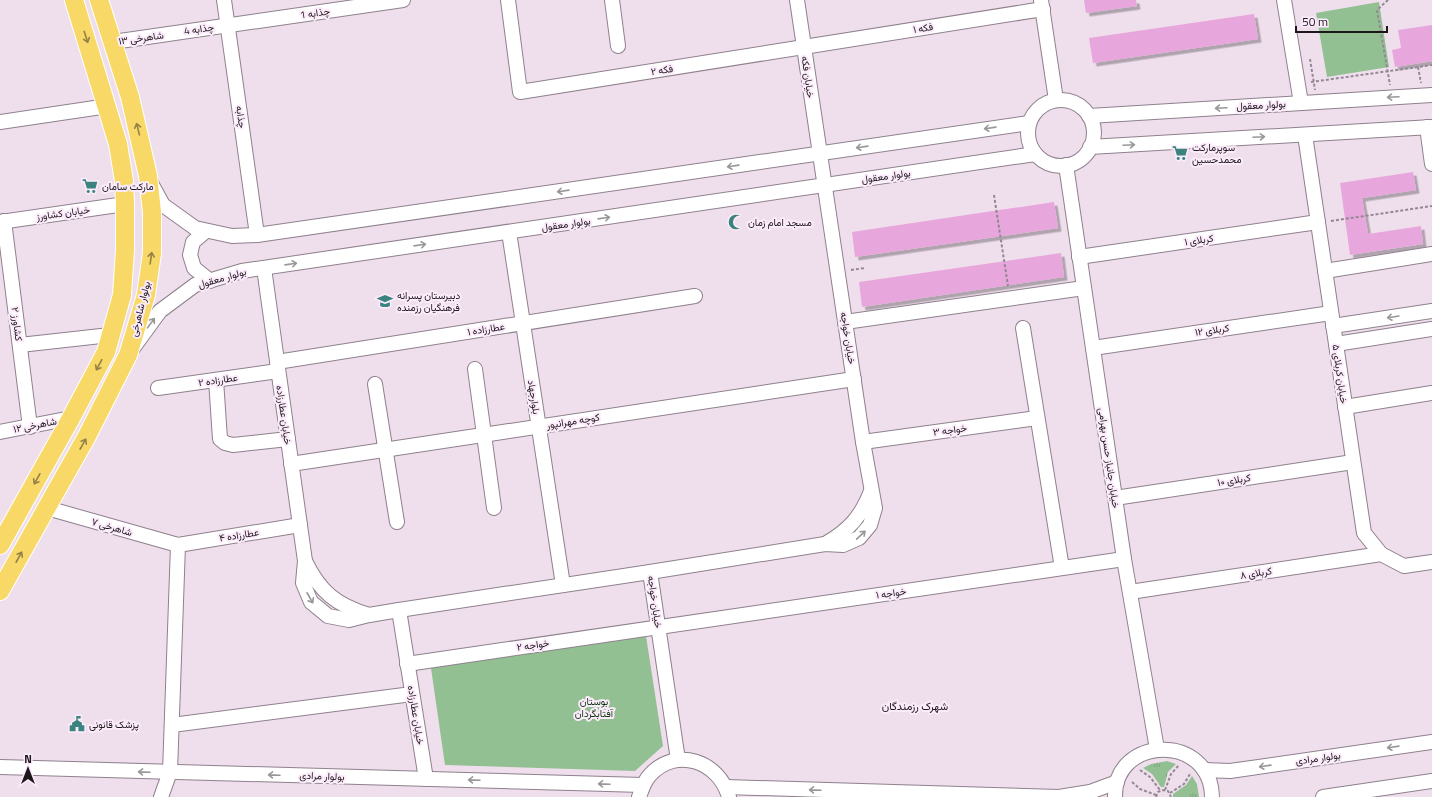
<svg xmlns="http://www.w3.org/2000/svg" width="1432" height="797" font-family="'Titillium Web',Vazirmatn,sans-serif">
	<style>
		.grass { fill: url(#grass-tufts) }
		.green { fill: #93c093 }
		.building { fill: #e8a7dc; filter: url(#shadow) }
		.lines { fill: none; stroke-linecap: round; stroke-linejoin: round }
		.minor-casing { stroke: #8f808d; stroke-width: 16 }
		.major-casing { stroke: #fff; stroke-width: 20 }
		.path { stroke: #938892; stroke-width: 2; stroke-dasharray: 3 2; stroke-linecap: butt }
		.minor { stroke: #fff; stroke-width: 14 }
		.major { stroke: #f8d968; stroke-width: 18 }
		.oneway { stroke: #958246 }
		.oneway2 { stroke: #999799 }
		.labels { text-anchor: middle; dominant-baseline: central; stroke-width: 4; stroke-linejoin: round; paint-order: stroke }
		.street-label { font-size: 10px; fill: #1d171c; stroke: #fcecfb }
		.poi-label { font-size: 10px; fill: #1d171c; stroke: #fcecfb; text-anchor: start }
		.park-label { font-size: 10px; fill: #0a340d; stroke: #fcecfb }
		.neighbourhood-label { font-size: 11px; fill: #1d171c; stroke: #fcecfb }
	</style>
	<defs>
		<pattern id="grass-tufts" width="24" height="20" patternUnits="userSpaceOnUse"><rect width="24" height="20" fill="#93c093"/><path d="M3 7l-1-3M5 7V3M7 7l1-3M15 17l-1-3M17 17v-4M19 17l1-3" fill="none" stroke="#7ea47e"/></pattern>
		<filter id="shadow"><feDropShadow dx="3.5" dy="3.5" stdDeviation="0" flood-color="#0004"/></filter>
	</defs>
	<rect width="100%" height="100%" fill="#efdfed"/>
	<g class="grass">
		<polygon points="1167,761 1176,764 1168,772 1164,787 1161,787 1152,774 1143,768 1151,764"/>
		<polygon points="1192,776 1197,784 1199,797 1173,797 1173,794 1186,785"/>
	</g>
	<g class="green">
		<polygon points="1379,2 1389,67 1327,77 1316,13"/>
		<polygon points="646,636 663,746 635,771 445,765 431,668"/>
	</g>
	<g class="building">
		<polygon points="1084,0 1136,0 1137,6 1086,13"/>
		<polygon points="1254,14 1258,39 1093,63 1089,38"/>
		<polygon points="1432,25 1432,61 1395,67 1392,50 1401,48 1398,30"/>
		<polygon points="1413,172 1416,190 1362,198 1368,234 1421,226 1423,244 1350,255 1340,183"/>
		<polygon points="1054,202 1058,228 855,257 852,232"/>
		<polygon points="1061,253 1064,277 862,307 859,282"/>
	</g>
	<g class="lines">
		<defs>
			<g id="minor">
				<polyline points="224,0 257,235"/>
				<polyline points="508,0 520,92 1043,9"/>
				<polyline points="612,0 618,46"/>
				<polyline points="1041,0 1056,100"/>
				<polyline points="1284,0 1301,103"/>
				<polyline points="113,42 403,0"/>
				<circle cx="1061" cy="133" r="33"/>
				<polyline points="1089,116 1432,95"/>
				<polyline points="0,122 108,106"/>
				<polyline points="1427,127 1432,164"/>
				<polyline points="1305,135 1364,533 1381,554 1404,566 1432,562"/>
				<polyline points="1090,147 1432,127"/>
				<polyline points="1066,165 1124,559 1157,749"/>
				<polyline points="151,183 163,205 195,228 232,236 257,235 1029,123"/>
				<polyline points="4,221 30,427"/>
				<polyline points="0,222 125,204"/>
				<polyline points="206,231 193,242 190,255 194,268 210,281"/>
				<polyline points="509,232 563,585"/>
				<polyline points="1079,257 1318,222"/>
				<polyline points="264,268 305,561 303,583 311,602 328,616 349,620 369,615 399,610 426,779"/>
				<polyline points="1325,271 1432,254"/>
				<polyline points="845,322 1084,288"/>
				<polyline points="1333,326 1432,311"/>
				<polyline points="1023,328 1062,568"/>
				<polyline points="1336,344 1432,329"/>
				<polyline points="20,345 110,335"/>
				<polyline points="133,348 160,311 195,285 242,271 1035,154"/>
				<polyline points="1093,348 1331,313"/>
				<polyline points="277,362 695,296"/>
				<polyline points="475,369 494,508"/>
				<polyline points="216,380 220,439 225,443 233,445 288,439"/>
				<polyline points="375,384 397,522"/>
				<polyline points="158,388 278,371"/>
				<polyline points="1345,407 1432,393"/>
				<polyline points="0,432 71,418"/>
				<polyline points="863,442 1037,418"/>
				<polyline points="291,464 854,379"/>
				<polyline points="1115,498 1353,462"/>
				<polyline points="47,508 178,545 300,525"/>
				<path d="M825 544C849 530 861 517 871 491"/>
				<path d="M305 561C320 592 336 605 369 615"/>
				<polyline points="1130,592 1381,554"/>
				<polyline points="399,610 650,572"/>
				<polyline points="407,664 1124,559"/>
				<polyline points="172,725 412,694"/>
				<polyline points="678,760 650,572 825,544 843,545 859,538 870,525 875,508 863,442 797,0"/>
				<polyline points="0,767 643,785"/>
				<polyline points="1204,770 1230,771 1432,742"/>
				<polyline points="726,787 1059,797 1090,792 1117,782"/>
				<polyline points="161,797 170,772 178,545"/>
				<path d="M639 797C642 789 644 781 650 775 676 746 719 761 729 797"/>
				<path d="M1115 797C1114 735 1211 733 1212 797"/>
				<polyline points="1323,797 1432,781"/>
			</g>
			<g id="major">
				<polyline points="0,545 71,418 106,352 122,295 125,250 125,204 124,181 118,144 74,0"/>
				<polyline points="0,591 87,436 128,355 146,295 152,253 152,212 148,176 130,97 99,0"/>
			</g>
		</defs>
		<use href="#minor" class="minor-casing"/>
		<use href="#major" class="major-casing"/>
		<g class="path">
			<polyline points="1388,0 1377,10 1390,85"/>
			<polyline points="1310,59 1315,90"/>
			<polyline points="1418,67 1421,83"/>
			<polyline points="1311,82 1432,65"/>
			<polyline points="994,195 1008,286"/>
			<polyline points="1331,221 1432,206"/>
			<polyline points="851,270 865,268"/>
			<polyline points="1140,770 1150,777 1160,790"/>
			<polyline points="1132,782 1140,789 1156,795"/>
			<polyline points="1165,790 1171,774 1179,765"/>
			<polyline points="1170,793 1184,784 1190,774"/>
			<polyline points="1156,797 1158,792 1162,790 1168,791 1171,797"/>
		</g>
		<use href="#minor" class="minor"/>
		<use href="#major" class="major"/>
	</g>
	<defs><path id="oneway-shaft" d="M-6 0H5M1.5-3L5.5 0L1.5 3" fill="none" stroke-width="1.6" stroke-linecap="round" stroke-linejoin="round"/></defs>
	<g class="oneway">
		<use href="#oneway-shaft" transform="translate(86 37) rotate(72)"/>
		<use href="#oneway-shaft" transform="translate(138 129) rotate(-104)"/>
		<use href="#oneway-shaft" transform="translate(151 258) rotate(-82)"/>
		<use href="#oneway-shaft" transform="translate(99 365) rotate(118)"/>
		<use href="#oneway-shaft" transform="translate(83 444) rotate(-61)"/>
		<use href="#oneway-shaft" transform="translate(37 479) rotate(119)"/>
		<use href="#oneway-shaft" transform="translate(19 557) rotate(-61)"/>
	</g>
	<g class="oneway2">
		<use href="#oneway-shaft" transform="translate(1393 97) rotate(177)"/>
		<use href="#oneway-shaft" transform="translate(1221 108) rotate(177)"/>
		<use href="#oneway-shaft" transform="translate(990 128) rotate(172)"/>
		<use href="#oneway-shaft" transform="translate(1259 137) rotate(-3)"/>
		<use href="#oneway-shaft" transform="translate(1129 145) rotate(-3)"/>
		<use href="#oneway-shaft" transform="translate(862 147) rotate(172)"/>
		<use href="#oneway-shaft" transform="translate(733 166) rotate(172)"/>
		<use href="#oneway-shaft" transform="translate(563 191) rotate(172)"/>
		<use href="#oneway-shaft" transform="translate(604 218) rotate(-8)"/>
		<use href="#oneway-shaft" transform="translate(420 245) rotate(-8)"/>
		<use href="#oneway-shaft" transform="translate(291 264) rotate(-8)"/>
		<use href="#oneway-shaft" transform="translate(1393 317) rotate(171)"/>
		<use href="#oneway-shaft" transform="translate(151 323) rotate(-54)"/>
		<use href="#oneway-shaft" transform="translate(861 535) rotate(-43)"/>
		<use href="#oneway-shaft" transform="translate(310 598) rotate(61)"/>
		<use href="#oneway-shaft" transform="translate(1393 747) rotate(172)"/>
		<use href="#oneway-shaft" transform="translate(1265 766) rotate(172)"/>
		<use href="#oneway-shaft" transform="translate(144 772) rotate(-178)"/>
		<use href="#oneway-shaft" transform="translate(274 775) rotate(-178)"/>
		<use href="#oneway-shaft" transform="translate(474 780) rotate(-178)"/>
		<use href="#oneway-shaft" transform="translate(604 784) rotate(-178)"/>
		<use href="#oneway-shaft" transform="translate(815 790) rotate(-178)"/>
	</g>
	<defs>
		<symbol id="supermarket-bare" viewBox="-9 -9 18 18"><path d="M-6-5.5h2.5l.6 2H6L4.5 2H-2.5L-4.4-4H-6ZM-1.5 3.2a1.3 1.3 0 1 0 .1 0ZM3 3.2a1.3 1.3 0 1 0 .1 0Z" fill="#3b837f" stroke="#fcecfb" stroke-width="2.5" paint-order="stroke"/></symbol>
		<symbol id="mosque-bare" viewBox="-9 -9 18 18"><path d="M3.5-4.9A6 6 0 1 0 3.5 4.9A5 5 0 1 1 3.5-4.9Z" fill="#3b837f" stroke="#fcecfb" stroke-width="2.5" paint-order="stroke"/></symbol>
		<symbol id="school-bare" viewBox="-9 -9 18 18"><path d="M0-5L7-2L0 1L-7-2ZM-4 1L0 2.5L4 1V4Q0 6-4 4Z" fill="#3b837f" stroke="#fcecfb" stroke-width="2.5" paint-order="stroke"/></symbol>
		<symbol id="civic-bare" viewBox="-9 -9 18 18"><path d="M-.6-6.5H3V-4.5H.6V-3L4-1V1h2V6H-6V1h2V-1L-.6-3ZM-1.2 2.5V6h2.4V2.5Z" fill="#3b837f" stroke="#fcecfb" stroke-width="2.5" paint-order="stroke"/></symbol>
	</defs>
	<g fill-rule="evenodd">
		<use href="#supermarket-bare" x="1169" y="142" width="22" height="22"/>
		<use href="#supermarket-bare" x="79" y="175" width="22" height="22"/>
		<use href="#mosque-bare" x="725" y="211" width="22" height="22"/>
		<use href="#school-bare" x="374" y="290" width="22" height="22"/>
		<use href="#civic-bare" x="66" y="713" width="22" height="22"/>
	</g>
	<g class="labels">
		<g class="street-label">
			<text transform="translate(315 13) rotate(-8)">چذابه 1</text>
			<text transform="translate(923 28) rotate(-9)">فکه ۱</text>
			<text transform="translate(199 29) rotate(-8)">چذابه 4</text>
			<text transform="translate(141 38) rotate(-8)">شاهرخی ۱۳</text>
			<text transform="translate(662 70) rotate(-9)">فکه ۲</text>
			<text transform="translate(808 77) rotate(82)">خیابان فکه</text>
			<text transform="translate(1261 105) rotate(-3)">بولوار معقول</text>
			<text transform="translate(241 117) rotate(82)">چذابه</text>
			<text transform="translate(886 176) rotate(-8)">بولوار معقول</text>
			<text transform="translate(63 213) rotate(-8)">خیابان کشاورز</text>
			<text transform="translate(566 224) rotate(-8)">بولوار معقول</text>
			<text transform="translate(1199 240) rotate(-8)">کربلای ۱</text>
			<text transform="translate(222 278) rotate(-16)">بولوار معقول</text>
			<text transform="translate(140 309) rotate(-76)">بولوار شاهرخی</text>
			<text transform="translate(17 324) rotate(83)">کشاورز ۲</text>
			<text transform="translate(486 329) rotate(-9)">عطارزاده ۱</text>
			<text transform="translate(1212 330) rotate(-8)">کربلای ۱۲</text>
			<text transform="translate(848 338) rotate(81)">خیابان خواجه</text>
			<text transform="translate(1340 374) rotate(82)">خیابان کربلای ۵</text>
			<text transform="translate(218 380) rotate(-8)">عطارزاده ۲</text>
			<text transform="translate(534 397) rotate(81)">بلوارجهاد</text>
			<text transform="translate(284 415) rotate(82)">خیابان عطارزاده</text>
			<text transform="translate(573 421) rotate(-9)">کوچه مهرانپور</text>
			<text transform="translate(35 425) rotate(-11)">شاهرخی ۱۲</text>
			<text transform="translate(950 430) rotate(-8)">خواجه ۳</text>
			<text transform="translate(1109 458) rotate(82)">خیابان جانباز حسن بهرامی</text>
			<text transform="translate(1234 480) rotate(-9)">کربلای ۱۰</text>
			<text transform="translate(112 527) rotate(16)">شاهرخی ۷</text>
			<text transform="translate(239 535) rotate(-9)">عطارزاده ۴</text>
			<text transform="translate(1256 573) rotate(-9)">کربلای ۸</text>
			<text transform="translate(891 593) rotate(-8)">خواجه ۱</text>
			<text transform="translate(655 602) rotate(82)">خیابان خواجه</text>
			<text transform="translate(533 645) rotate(-8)">خواجه ۲</text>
			<text transform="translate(416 715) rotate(81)">خیابان عطارزاده</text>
			<text transform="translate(1318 758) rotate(-8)">بولوار مرادی</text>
			<text transform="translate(322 776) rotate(2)">بولوار مرادی</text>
		</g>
		<g class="poi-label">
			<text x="1192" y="147">سوپرمارکت<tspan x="1192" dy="12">محمدحسین</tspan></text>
			<text x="102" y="186">مارکت سامان</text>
			<text x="748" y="222">مسجد امام زمان</text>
			<text x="397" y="295">دبیرستان پسرانه<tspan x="397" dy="12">فرهنگیان رزمنده</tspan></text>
			<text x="89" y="724">پزشک قانونی</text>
		</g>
		<g class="park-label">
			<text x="594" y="701">بوستان<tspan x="594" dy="12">آفتابگردان</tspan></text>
		</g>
		<g class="neighbourhood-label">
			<text x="915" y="706">شهرک رزمندگان</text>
		</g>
	</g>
	<g transform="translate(28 769)" stroke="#fcecfb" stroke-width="3" paint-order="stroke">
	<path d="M0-3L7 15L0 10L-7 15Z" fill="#1d171c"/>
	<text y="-6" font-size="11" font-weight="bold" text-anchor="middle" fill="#1d171c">N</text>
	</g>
	<path d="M1296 26v6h91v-6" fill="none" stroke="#1d171c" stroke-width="2"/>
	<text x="1302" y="26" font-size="12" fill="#1d171c" stroke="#fcecfb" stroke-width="3" paint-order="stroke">50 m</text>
</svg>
